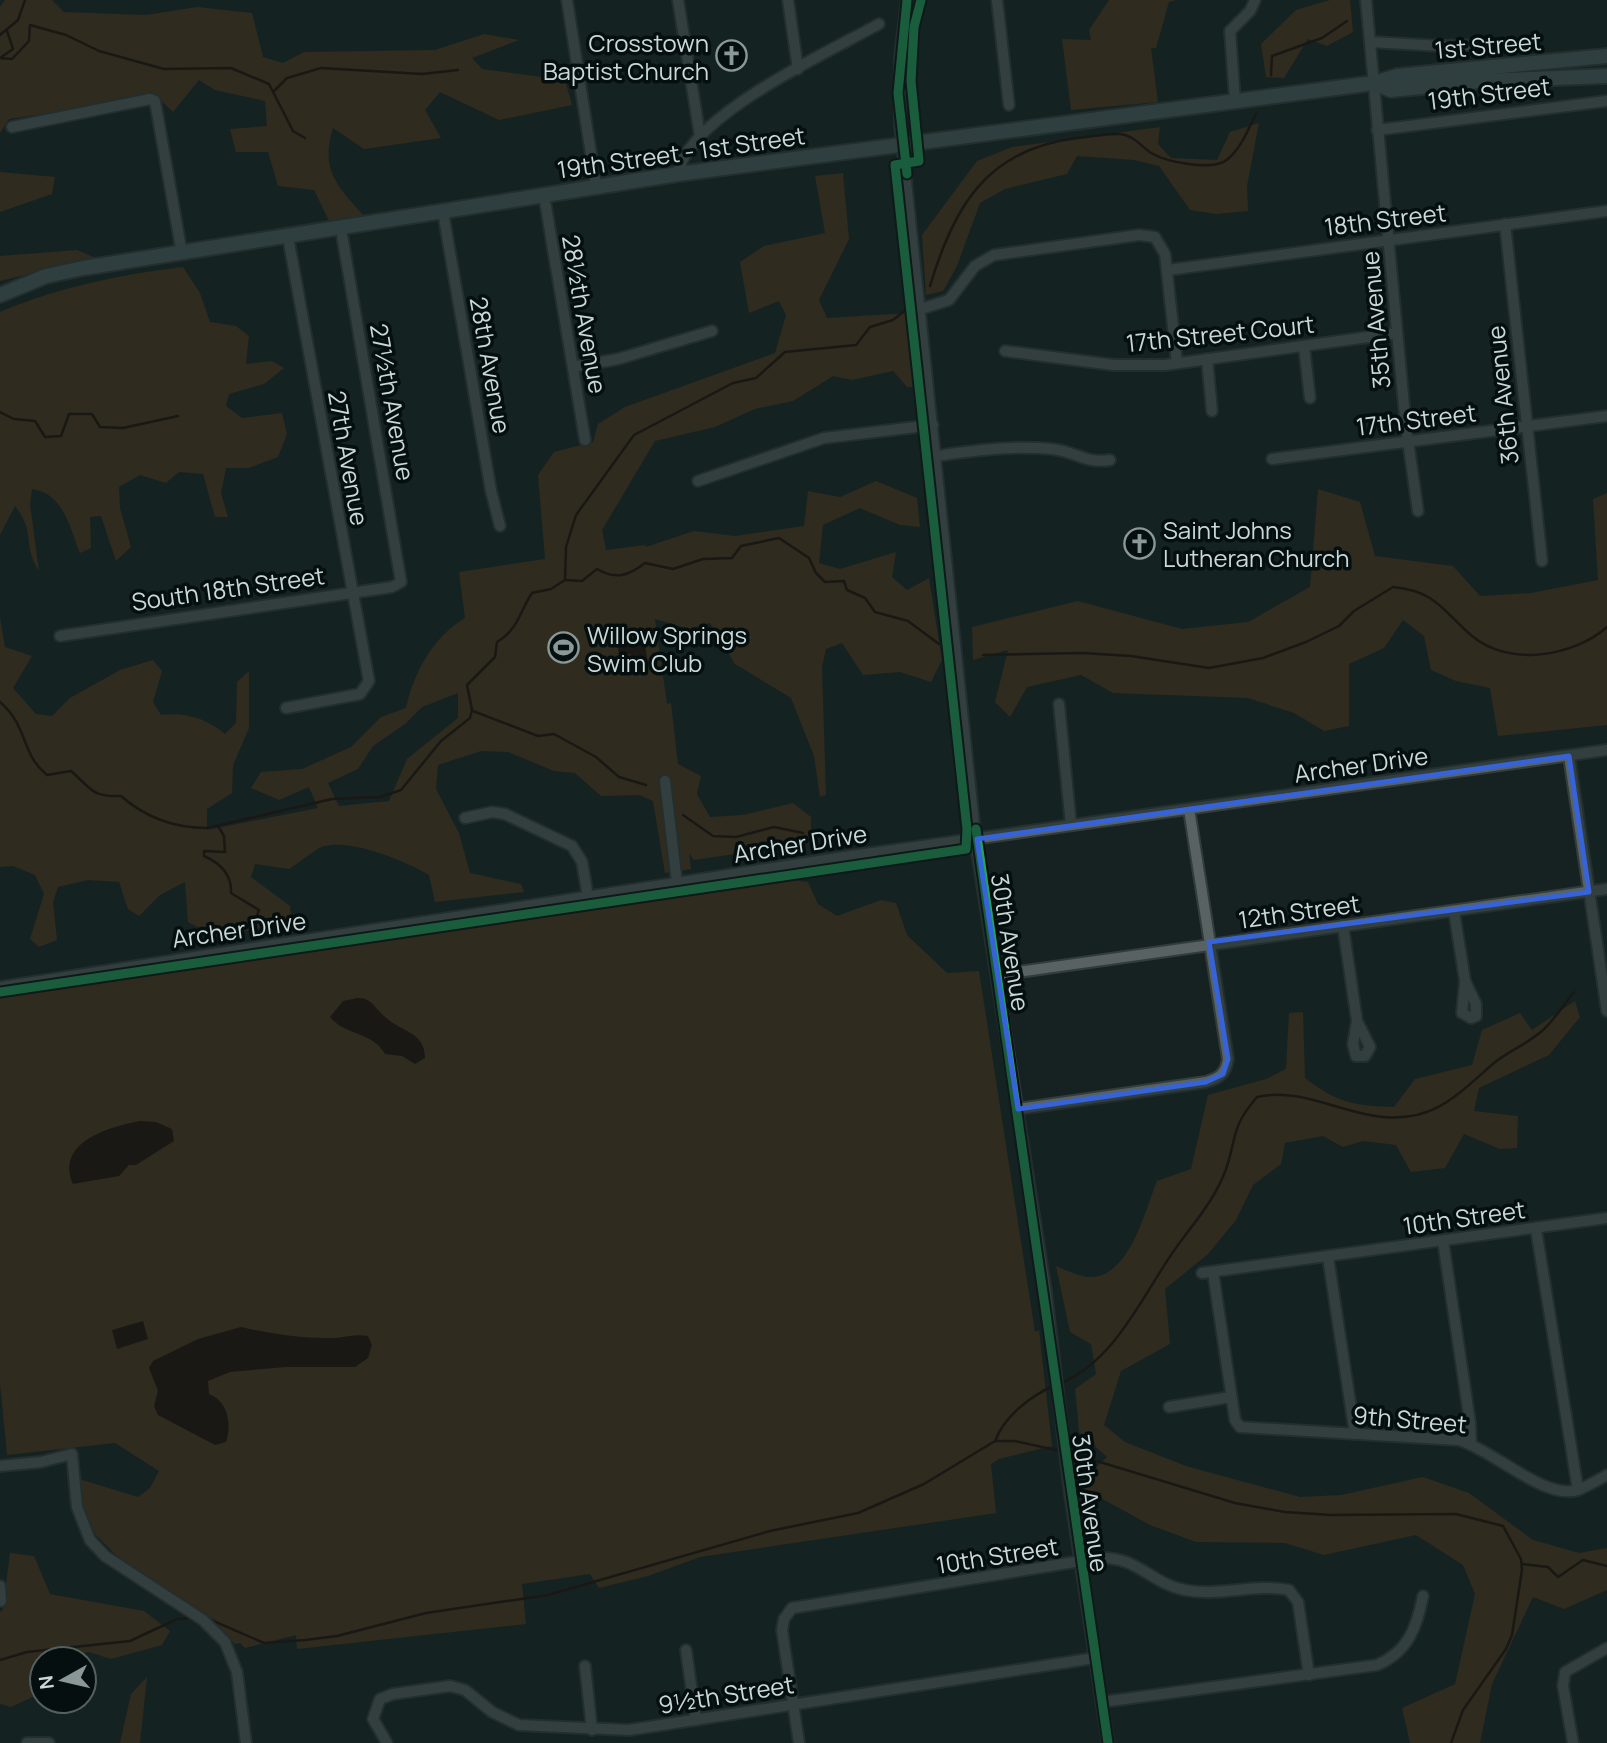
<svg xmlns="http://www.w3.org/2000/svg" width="1607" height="1743" font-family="Manrope,sans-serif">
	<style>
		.green { fill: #4e351a; fill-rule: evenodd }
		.water { fill: #1f0c03 }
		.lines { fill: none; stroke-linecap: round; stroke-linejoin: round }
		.stream { stroke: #1f0c03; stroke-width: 2.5 }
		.minor-casing { stroke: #333c3c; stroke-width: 14 }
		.major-casing { stroke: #333c3c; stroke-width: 18 }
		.minor { stroke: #586263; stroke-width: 10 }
		.major { stroke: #4f5f5f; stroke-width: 14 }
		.cycleway-casing { stroke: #050f0f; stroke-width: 13 }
		.cycleway { stroke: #20a55d; stroke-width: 9 }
		.marked { fill: none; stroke: #3763d8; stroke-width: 5; stroke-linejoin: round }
		.labels { text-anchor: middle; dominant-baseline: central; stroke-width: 7; stroke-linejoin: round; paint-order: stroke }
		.poi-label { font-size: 24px; fill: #cad8d8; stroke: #050f0f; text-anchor: start }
		.street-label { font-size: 24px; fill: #cad8d8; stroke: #050f0f }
	</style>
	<rect width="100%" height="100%" fill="#162222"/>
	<g class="green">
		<path d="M5 0H52L64 12 146 15 197 7 252 13 263 57 283 63 304 52 435 50 484 34 519 40 472 58 482 69 565 80 572 105 499 120 440 92 425 110 441 138 364 149 333 128C320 170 337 186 364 216L329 221 314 190 278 186 268 152H236L230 129 267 126 265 101 215 90 199 80 173 112 157 97 9 119 0 133V7Z"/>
		<polygon points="1109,0 1176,0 1169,2 1156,48 1151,48 1158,102 1071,110 1062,39 1091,40 1089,30"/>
		<polygon points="1330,0 1350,0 1353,32 1327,46 1308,39 1284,78 1266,77 1261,44 1296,10"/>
		<polygon points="1259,123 1247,186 1248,211 1216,214 1190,210 1159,166 1134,160 1077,156 1067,174 1005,189 980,203 957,266 943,291 926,295 922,235 977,161 1012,147 1160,127 1158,144 1171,158 1217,160 1230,132"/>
		<polygon points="0,172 55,177 52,194 0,212"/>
		<path d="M843 173 849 239 819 300 827 318 909 313 916 387H907L893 371 852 380 833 376 793 401 755 409 715 427 655 441 602 530 606 550 645 545 646 547 694 531 735 536 804 526 808 491 840 497 876 481 917 498 920 527 900 525 860 508 823 525 819 563 840 569 896 552 892 577 907 590 929 578 942 660 931 682 900 672 863 675 842 643 826 649 822 667 826 795 820 797 814 756 791 698 735 664 710 623 689 629 655 619 667 704 671 703 678 764 701 776 697 794 710 817 743 815 793 803 811 817V843L694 860 689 853 691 869 665 873 653 801 639 795 601 796 575 773 554 771 508 752 481 751 438 765 436 789 459 833 470 873 521 884 524 892 435 902 429 875C406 861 352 839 325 846 317 847 298 864 289 869L255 864 251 877 290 906 292 922 216 937 188 922 185 882 160 895 139 916 128 909 119 882 88 880 58 887 53 902 57 940 39 947 30 939 44 894 35 875 13 866 0 867V618L5 647 32 656 13 688 36 714 52 716 70 698 120 670 153 660 162 671 153 702 161 715C185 712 206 718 225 734L236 723 237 682 249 671V728L233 765 232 793 207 809V830L318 808 309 787 279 800 251 788 261 772 302 769 351 747 381 717 406 708C414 672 433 637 465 618L459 572 545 559 538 475 554 452 593 442 598 424 625 407 775 353 786 315 779 301 749 313 740 262 764 246 825 233 815 176ZM458 693V718L407 759 389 801 339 806 328 783 358 769 373 746 405 724 422 707Z"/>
		<polygon points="77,250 96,258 0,281 0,256"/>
		<path d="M183 267 200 293 210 322 236 326 249 336 246 364 272 361 284 368 264 384 229 394 226 406 242 418 282 413 287 434 278 457 249 468H226L221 493 228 517H215L203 474 179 472 166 483 140 475 119 487 120 508 131 547 116 561 101 516 90 517 91 548 80 553C69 526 64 494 32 489L30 504 39 571C22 544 36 532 15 506L0 535V312C56 288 122 274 183 267Z"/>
		<polygon points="1318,489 1360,502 1375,556 1453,566 1480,596 1531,593 1598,580 1593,499 1607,493 1607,725 1498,736 1490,688 1456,681 1431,670 1424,636 1403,620 1384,648 1349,664 1349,726 1324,731 1294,713 1248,698 1113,693 1081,675 1027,687 1010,717 995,702 1008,650 973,660 972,627 1078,601 1182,629 1248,622 1310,587"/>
		<polygon points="798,875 799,881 808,882 818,904 837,916 881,900 896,903 907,935 947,973 979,971 1035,1332 1039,1330 1052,1446 999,1459 991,1464 996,1513 700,1557 648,1576 599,1588 590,1574 522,1584 526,1624 297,1649 296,1635 245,1648 240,1643 235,1644 202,1612 118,1557 96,1535 84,1512 79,1479 138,1497 150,1488 159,1471 115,1443 7,1455 0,1383 0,994"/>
		<path d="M1575 1001 1580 1017 1549 1055 1479 1088 1474 1111 1518 1116 1517 1148 1500 1149 1464 1134 1445 1168 1411 1172 1396 1145 1363 1141 1343 1147 1323 1136 1285 1143 1281 1164 1253 1185 1236 1220 1208 1254 1165 1289 1170 1344 1121 1371 1104 1425 1125 1442 1186 1466 1300 1497 1341 1495 1423 1477 1469 1493 1533 1540 1579 1553 1607 1548V1590L1564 1609 1533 1597 1492 1684 1480 1743H1410L1402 1708 1455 1684 1475 1594 1463 1565 1416 1535 1324 1555 1285 1543 1196 1542 1150 1525 1077 1485 1107 1457 1079 1432 1075 1389 1096 1374 1091 1344 1070 1332 1056 1266C1066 1270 1078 1276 1087 1277 1129 1281 1145 1210 1157 1181L1191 1169 1208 1095 1266 1079 1286 1069 1289 1013 1303 1012 1305 1078C1337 1103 1355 1106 1394 1107L1415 1079 1472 1065 1482 1030 1520 1013 1532 1030Z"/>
		<polygon points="10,1553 34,1556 50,1594 144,1611 170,1631 162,1645 111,1659 89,1652 42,1659 42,1684 34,1685 35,1696 11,1707 0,1704 0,1612 3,1609"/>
		<polygon points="147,1677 140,1743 120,1743 131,1694"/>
	</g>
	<g class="water">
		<polygon points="644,636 648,666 633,668 631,654 619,655 617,640"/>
		<path d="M357 998C371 997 375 1008 384 1016 400 1032 425 1031 425 1058L415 1064 402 1056 385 1054C372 1031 345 1036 330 1017L343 1001Z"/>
		<path d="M140 1121 156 1122 172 1129 174 1141 136 1165H129L119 1176 73 1184C55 1142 109 1127 140 1121Z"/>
		<polygon points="143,1321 148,1339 117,1349 112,1330"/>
		<path d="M241 1327C271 1334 303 1339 335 1338 347 1337 356 1334 368 1336L372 1345 368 1358 355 1367H286L230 1372 208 1381 209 1394C228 1401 232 1424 226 1442L215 1445 158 1415 154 1406 158 1391 149 1368 153 1361 198 1339Z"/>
	</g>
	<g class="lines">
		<g class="stream">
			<polyline points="0,35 18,20 25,0"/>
			<polyline points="0,58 12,59 29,41 30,25 66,35 99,51 164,69 231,68 269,84 293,131 305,138"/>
			<polyline points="0,58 13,49 7,31"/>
			<polyline points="1271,75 1272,56 1322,38 1347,21"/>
			<polyline points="274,91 287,78 321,68 422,74 458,70"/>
			<path d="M930 286C954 206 987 149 1077 138 1091 137 1107 133 1120 134 1133 135 1141 146 1151 153 1167 162 1213 172 1228 159 1242 147 1248 129 1256 114"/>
			<polyline points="0,412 14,419 35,421 45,437 61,436 69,414 92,414 100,427 123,428 178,416"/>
			<polyline points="565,580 566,547 576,515 634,435 733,383 756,378 785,352 856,345 870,327 893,320 908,308"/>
			<path d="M983 655 1083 653 1131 656 1209 668 1263 658 1306 642 1339 626 1354 611 1393 587C1436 591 1443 611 1472 636 1509 667 1573 657 1607 627"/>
			<path d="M0 702C29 727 20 753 47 775L71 771C92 789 91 797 121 796 146 818 174 828 207 828L332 799 380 797 401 790 441 741 470 718 472 710 467 685 495 657 497 642C518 630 520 611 532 593L551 589 565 580 582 581 597 569C616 580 628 576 645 563L673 569 703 559 732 558 741 546 779 538 809 558 816 573 825 582 844 581 847 590 865 598 875 612 908 621 939 644"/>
			<polyline points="473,711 538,736 554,734 596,757 619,777 646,785"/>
			<polyline points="683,815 713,836 736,837 774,827 803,833"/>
			<path d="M218 826 224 836 225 852 204 851V856C220 863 232 874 231 893L259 910 255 921"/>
			<path d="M1061 1383C1114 1361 1141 1299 1171 1255 1190 1227 1215 1201 1226 1169 1238 1134 1230 1129 1257 1097 1300 1087 1340 1113 1383 1117 1435 1122 1458 1094 1494 1063 1509 1051 1529 1043 1543 1030 1555 1019 1564 1004 1574 992"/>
			<path d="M995 1441C1005 1415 1031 1396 1055 1385"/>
			<polyline points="1067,1452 1235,1503 1285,1512 1331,1515 1456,1514 1503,1526 1521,1559 1522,1570 1512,1635 1506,1649 1463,1710 1451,1743"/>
			<polyline points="1522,1564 1548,1567 1558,1577 1583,1560 1607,1566"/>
			<polyline points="209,1619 264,1643 305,1640 337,1636 426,1613 548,1595 770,1531 858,1513 924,1484 995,1441 1015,1441 1060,1451"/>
			<polyline points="0,1660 27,1652 130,1641 177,1619 192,1618"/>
		</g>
		<defs>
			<g id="minor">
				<polyline points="567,0 596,186"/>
				<polyline points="678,0 700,136"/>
				<polyline points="788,0 798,69"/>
				<polyline points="907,0 900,57 900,125 977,852 1046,1292 1070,1494 1108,1743"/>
				<polyline points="997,0 1009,105"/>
				<polyline points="1366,0 1406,427 1418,511"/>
				<polyline points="1371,42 1442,46 1517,44"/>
				<polyline points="1235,101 1230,31 1250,11 1255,0"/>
				<polyline points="12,127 150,99 155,101 182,254"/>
				<polyline points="1377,130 1607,101"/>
				<path d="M678 174C687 116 829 52 879 24"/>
				<polyline points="544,195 585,440"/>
				<polyline points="443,212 491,491 500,526"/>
				<polyline points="1505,224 1542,561"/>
				<polyline points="1168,270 1607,211"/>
				<polyline points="921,309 949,300 975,266 994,255 1139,235 1155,237 1165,254 1177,363"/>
				<polyline points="1304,346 1310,398"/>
				<polyline points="1005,351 1114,365 1165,365 1397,333"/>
				<polyline points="1207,359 1212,411"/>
				<polyline points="573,367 618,359 712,331"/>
				<path d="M937 456C974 450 1014 445 1052 449 1075 451 1085 464 1110 460"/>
				<polyline points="1272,459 1607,416"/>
				<polyline points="698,481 824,438 933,425"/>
				<polyline points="60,636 392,587 401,582 341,229"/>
				<polyline points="1059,704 1071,825"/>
				<polyline points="286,708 360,694 369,681 288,237"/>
				<polyline points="1569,756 1607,1011"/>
				<polyline points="665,781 677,883"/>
				<polyline points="465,818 492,812 505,814 572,846 582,862 588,897"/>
				<polyline points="1454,911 1465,981 1476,1004 1476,1016 1471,1018 1462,1013 1465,981"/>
				<polyline points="1343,926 1357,1021 1370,1047 1365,1056 1356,1056 1353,1044 1357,1021"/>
				<polyline points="997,975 1607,889"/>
				<polyline points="0,987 851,856 1607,750"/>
				<path d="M1018 1109 1206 1082C1220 1078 1226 1073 1228 1059L1189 809"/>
				<polyline points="1536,1229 1578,1490"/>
				<polyline points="1443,1241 1470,1422 1471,1444"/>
				<polyline points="1328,1257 1355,1434"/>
				<path d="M1213 1272 1235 1420 1240 1427 1459 1440C1495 1451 1544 1500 1578 1490 1588 1486 1598 1480 1607 1475"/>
				<polyline points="1202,1273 1607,1218"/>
				<polyline points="1169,1407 1231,1397"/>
				<polyline points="0,1466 41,1462 72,1454 77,1507 90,1540 105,1556 203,1620 225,1642 237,1672 246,1743"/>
				<polyline points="0,1586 1,1601"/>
				<polyline points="686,1650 696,1720"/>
				<polyline points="585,1666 592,1730"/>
				<path d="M1102 1702 1377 1665C1408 1652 1417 1627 1423 1596"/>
				<polyline points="27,1743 49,1743"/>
				<polyline points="387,1743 373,1719 380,1699 393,1694 450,1686 465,1690 492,1712 519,1725 629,1730 1095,1658"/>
				<path d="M799 1743 782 1630 784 1619 792 1608 1099 1558C1138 1556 1151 1584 1185 1590 1219 1597 1255 1583 1289 1590L1298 1602 1309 1675"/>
				<polyline points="1573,1743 1563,1686 1565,1672 1607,1648"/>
			</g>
			<g id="major">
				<polyline points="1374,83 1391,90 1481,81 1607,76"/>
				<polyline points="0,295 46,276 83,268 678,174 1374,83 1397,76 1607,56"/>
			</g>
		</defs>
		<use href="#minor" class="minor-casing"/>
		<use href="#major" class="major-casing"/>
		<use href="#minor" class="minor"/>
		<use href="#major" class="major"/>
		<defs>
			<g id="cycleway">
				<polyline points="907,174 898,93 907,0"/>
				<polyline points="976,829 1108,1743"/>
				<polyline points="0,992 966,849 967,829 895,165 919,161 911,81 914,27 921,0"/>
			</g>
		</defs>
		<use href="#cycleway" class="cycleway-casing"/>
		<use href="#cycleway" class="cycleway"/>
	</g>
	<path d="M0 0H1607V1743H0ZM1569 756 1589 892 1209 942 1228 1059 1223 1074 1206 1082 1018 1109 977 839Z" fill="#162222" fill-opacity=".55" fill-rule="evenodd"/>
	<path class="marked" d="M1569 756 1589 892 1209 942 1228 1059 1223 1074 1206 1082 1018 1109 977 839Z"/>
	<defs>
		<symbol id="church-ring" viewBox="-11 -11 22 22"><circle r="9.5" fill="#050f0f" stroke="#8b9898" stroke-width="1.5"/><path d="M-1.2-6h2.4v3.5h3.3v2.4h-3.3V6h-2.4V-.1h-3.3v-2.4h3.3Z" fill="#8b9898"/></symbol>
		<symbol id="stadium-ring" viewBox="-11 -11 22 22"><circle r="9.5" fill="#050f0f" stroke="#8b9898" stroke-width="1.5"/><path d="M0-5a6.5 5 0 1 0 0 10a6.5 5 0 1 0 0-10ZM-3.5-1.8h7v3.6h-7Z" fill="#8b9898"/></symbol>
	</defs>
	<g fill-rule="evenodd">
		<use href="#church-ring" x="714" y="38" width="35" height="35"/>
		<use href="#church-ring" x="1122" y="526" width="35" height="35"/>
		<use href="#stadium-ring" x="546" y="630" width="35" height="35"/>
	</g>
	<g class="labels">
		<g class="poi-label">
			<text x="709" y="42" text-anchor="end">Crosstown<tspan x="709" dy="28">Baptist Church</tspan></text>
			<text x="1163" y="529">Saint Johns<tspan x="1163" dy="28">Lutheran Church</tspan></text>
			<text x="587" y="634">Willow Springs<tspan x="587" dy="28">Swim Club</tspan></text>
		</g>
		<g class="street-label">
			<text transform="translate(1488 45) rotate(-5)">1st Street</text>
			<text transform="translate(1489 93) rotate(-7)">19th Street</text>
			<text transform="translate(681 152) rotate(-8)">19th Street - 1st Street</text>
			<text transform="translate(1385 219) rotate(-7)">18th Street</text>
			<text transform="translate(585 314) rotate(80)">28½th Avenue</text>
			<text transform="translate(1375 320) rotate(-95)">35th Avenue</text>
			<text transform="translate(1220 333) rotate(-6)">17th Street Court</text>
			<text transform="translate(491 365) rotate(80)">28th Avenue</text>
			<text transform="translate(1502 395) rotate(-96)">36th Avenue</text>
			<text transform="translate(393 402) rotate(80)">27½th Avenue</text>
			<text transform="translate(1416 419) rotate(-7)">17th Street</text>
			<text transform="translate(349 458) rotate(80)">27th Avenue</text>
			<text transform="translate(228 588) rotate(-8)">South 18th Street</text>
			<text transform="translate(1361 764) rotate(-8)">Archer Drive</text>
			<text transform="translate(800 843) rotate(-9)">Archer Drive</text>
			<text transform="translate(1299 911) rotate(-8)">12th Street</text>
			<text transform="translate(239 929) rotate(-8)">Archer Drive</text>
			<text transform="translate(1011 942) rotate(81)">30th Avenue</text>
			<text transform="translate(1464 1217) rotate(-8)">10th Street</text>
			<text transform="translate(1410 1419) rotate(5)">9th Street</text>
			<text transform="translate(1091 1503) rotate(82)">30th Avenue</text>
			<text transform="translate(997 1555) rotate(-9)">10th Street</text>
			<text transform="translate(726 1694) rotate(-9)">9½th Street</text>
		</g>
	</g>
	<g transform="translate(63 1680) rotate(262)"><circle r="33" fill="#050f0f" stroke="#545f5f" stroke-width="2"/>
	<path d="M0-5L12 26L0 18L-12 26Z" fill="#8b9898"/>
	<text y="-10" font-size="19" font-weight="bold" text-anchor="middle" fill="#cad8d8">N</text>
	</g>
</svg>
